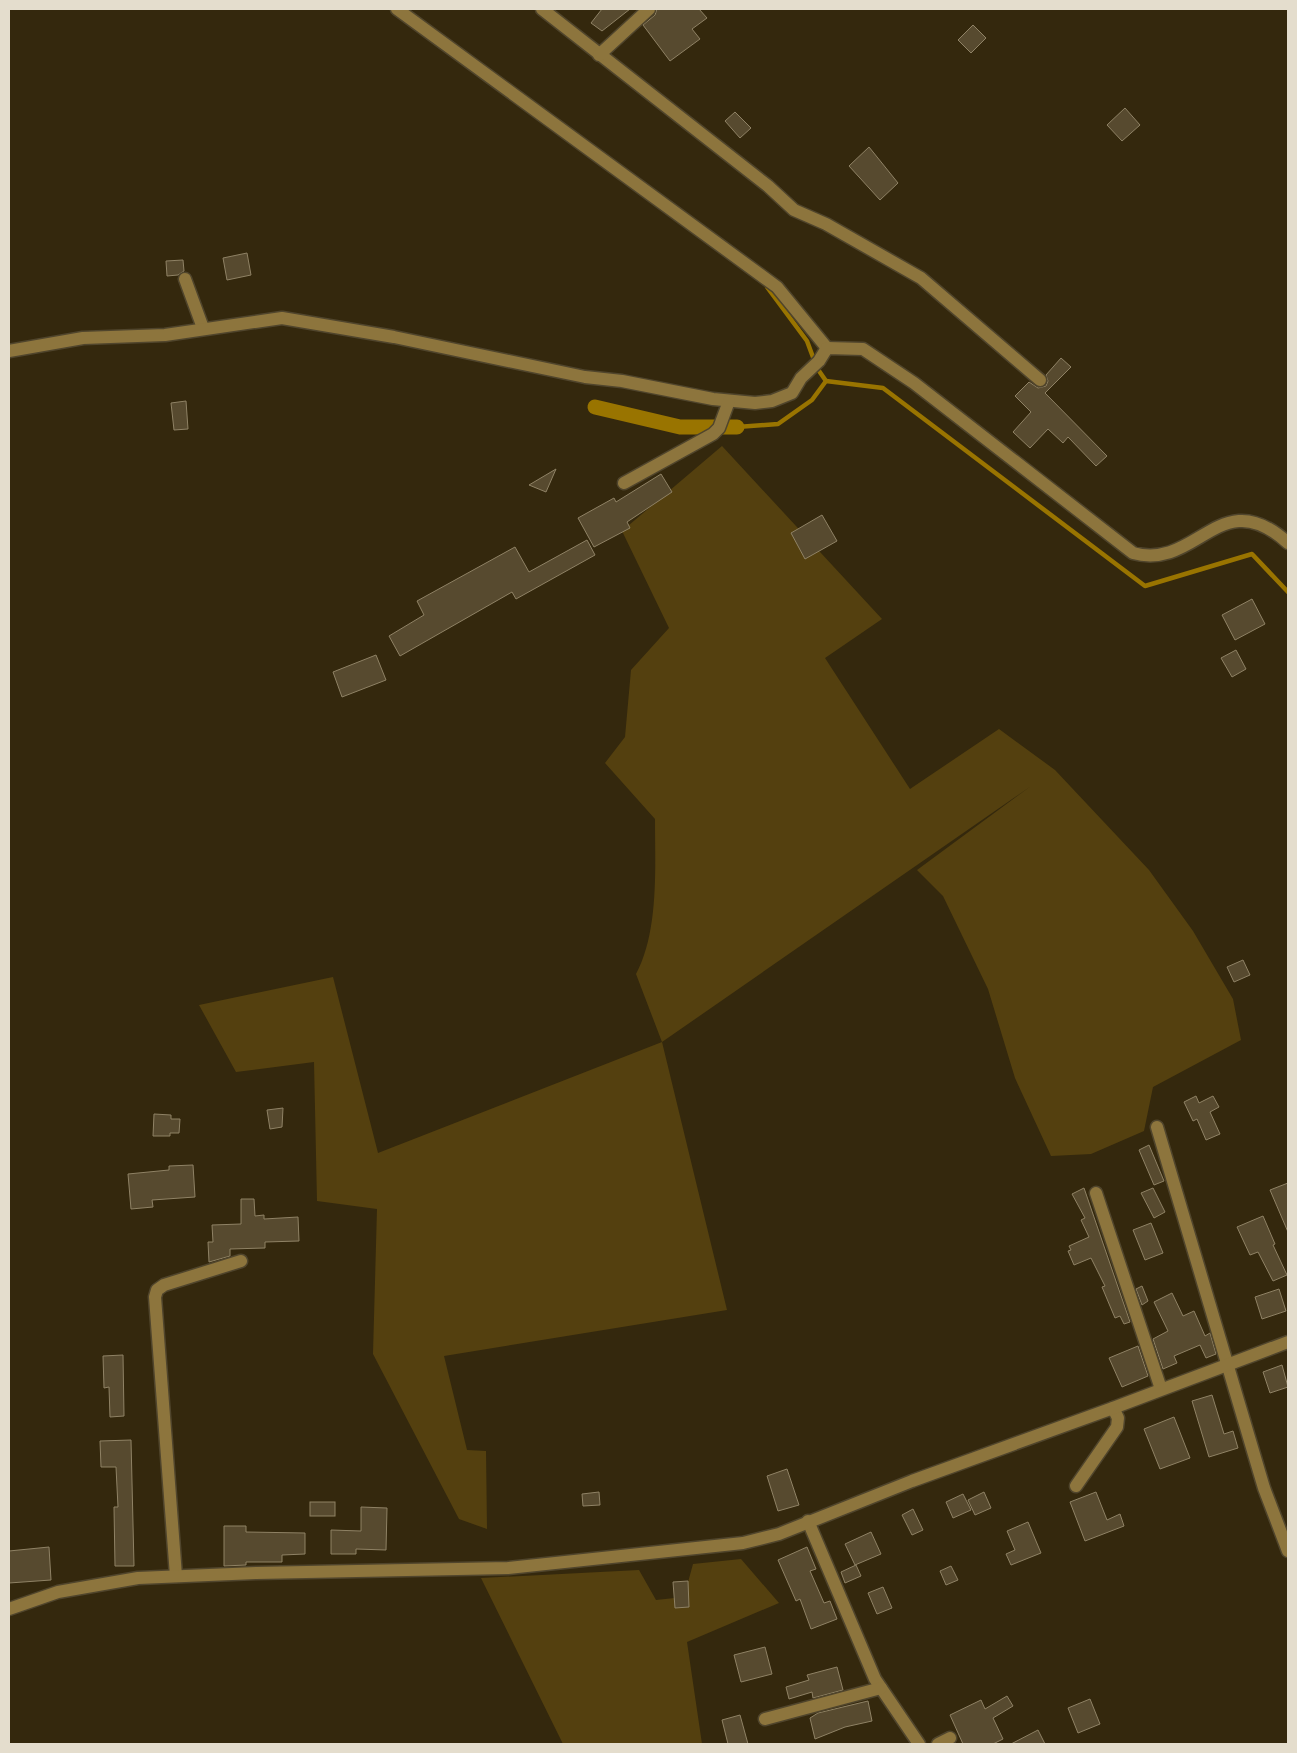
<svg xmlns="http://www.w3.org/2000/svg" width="1297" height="1753" font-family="Ubuntu,sans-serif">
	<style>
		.green { fill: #54400f }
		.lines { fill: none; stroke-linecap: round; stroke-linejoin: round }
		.stream { stroke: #997400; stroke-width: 4.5 }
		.canal { stroke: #997400; stroke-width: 15 }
		.building { fill: #574a2f; stroke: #8f8265 }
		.minor-casing { stroke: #50452c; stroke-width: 15 }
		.minor { stroke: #8d753d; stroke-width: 12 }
	</style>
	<rect width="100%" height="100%" fill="#34280d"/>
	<g class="green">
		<path d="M722 446 882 619 825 658 910 789 999 729 1055 770 1149 870 1193 931 1233 999 1241 1040 1153 1087 1144 1131 1091 1154 1051 1156 1015 1078 988 989 943 896 917 870 1031 786 662 1042 727 1310 444 1356 467 1450 486 1451 487 1529 459 1519 373 1354 377 1209 317 1201 314 1062 236 1072 199 1005 333 977 378 1153 662 1042 636 974C659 931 655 868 655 819L605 763 625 737 631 670 669 628 622 531Z"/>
		<polygon points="741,1559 779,1603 687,1642 702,1744 563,1744 481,1578 639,1570 656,1600 684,1597 693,1564"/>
	</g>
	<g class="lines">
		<g class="stream">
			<polyline points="767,287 807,341 817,368 826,381"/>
			<polyline points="737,427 778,424 812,400 826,381 883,388 1145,586 1252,554 1288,592"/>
		</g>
		<polyline class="canal" points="595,407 680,427 737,427"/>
	</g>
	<g class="building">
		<polygon points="602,9 630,9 602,31 591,23"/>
		<polygon points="657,9 699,9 707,18 692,29 700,39 670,61 643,25 655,15"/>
		<polygon points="973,25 986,38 971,53 958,40"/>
		<polygon points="1125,108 1140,125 1122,141 1107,125"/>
		<polygon points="735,112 751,128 740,138 725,121"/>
		<polygon points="869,147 898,183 880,200 849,166"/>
		<polygon points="247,253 251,275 227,280 223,258"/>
		<polygon points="183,260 184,271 178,275 167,276 166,261"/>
		<polygon points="1061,358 1071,367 1045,393 1107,456 1096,466 1068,437 1063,443 1048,429 1030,448 1013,432 1031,412 1015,396 1029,382 1038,388 1046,386 1048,381 1046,375"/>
		<polygon points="186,401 188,429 174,430 171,403"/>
		<polygon points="556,469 546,492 529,485"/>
		<polygon points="661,474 672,492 627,522 630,528 594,547 578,518 614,498 616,502"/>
		<polygon points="822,515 837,541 805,559 791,533"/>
		<polygon points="587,540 595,555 516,599 512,592 400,656 389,636 424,615 417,601 515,547 529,572"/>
		<polygon points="1252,599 1265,624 1235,640 1222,615"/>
		<polygon points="1236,650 1246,669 1232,677 1221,658"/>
		<polygon points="376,655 386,680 342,697 333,672"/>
		<polygon points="1243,960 1250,975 1234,982 1227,967"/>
		<polygon points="1196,1096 1199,1103 1213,1096 1219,1107 1210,1112 1220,1134 1206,1140 1197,1119 1193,1121 1184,1102"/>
		<polygon points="283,1108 282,1127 270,1129 267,1110"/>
		<polygon points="154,1114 171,1115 171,1119 180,1119 179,1133 170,1133 170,1136 153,1136"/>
		<polygon points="1149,1145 1164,1181 1154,1185 1139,1150"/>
		<polygon points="193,1165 195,1197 152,1200 153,1207 131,1209 128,1174 169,1170 169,1166"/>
		<polygon points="1288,1183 1288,1232 1270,1190"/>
		<polygon points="1084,1188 1130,1322 1124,1324 1120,1316 1115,1318 1102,1287 1105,1286 1091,1258 1074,1265 1068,1251 1071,1250 1069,1246 1089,1237 1081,1220 1085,1218 1072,1194"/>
		<polygon points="1153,1188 1165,1212 1154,1218 1141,1193"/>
		<polygon points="241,1199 254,1199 255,1216 264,1215 264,1219 298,1217 299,1241 265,1242 265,1248 230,1249 230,1256 209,1262 208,1242 213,1242 212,1225 241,1224"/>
		<polygon points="1263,1216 1275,1244 1273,1245 1287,1275 1273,1281 1258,1252 1250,1255 1237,1227"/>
		<polygon points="1151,1223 1163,1253 1145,1260 1133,1230"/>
		<polygon points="1142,1286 1148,1301 1142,1305 1136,1289"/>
		<polygon points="1279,1289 1286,1311 1262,1319 1255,1297"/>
		<polygon points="1172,1293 1183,1316 1194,1311 1205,1336 1210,1333 1216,1354 1206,1358 1200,1345 1174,1356 1177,1363 1163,1369 1153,1339 1168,1331 1154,1302"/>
		<polygon points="1138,1346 1148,1376 1122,1387 1109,1358"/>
		<polygon points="123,1355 124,1416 110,1417 109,1387 104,1388 103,1356"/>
		<polygon points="1282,1365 1288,1387 1270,1393 1263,1372"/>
		<polygon points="1212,1395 1224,1434 1233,1431 1238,1448 1209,1457 1192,1401"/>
		<polygon points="1174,1417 1190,1458 1160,1469 1144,1429"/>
		<polygon points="131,1440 134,1566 115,1566 114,1507 118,1507 116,1467 101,1467 100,1441"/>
		<polygon points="787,1469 799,1505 778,1511 767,1476"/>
		<polygon points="599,1492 600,1505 583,1506 582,1494"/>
		<polygon points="984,1492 991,1508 975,1515 968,1500"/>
		<polygon points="1096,1492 1107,1520 1120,1514 1124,1526 1085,1541 1070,1502"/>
		<polygon points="963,1494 971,1510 953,1518 946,1502"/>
		<rect x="310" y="1502" width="25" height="14"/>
		<polygon points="361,1507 387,1508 386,1550 356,1549 356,1554 331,1554 331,1530 361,1531"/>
		<polygon points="913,1509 923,1530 912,1535 902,1515"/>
		<polygon points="1028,1522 1041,1553 1011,1565 1006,1554 1015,1550 1007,1531"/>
		<polygon points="224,1526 246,1526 246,1532 305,1533 305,1554 282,1555 282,1562 246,1562 246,1565 224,1566"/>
		<polygon points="871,1532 881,1554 855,1565 845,1544"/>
		<polygon points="49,1547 51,1580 9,1583 9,1551"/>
		<polygon points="807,1547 816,1569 810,1571 824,1603 830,1601 837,1619 811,1629 800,1599 796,1601 778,1560"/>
		<polygon points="856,1565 861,1576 845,1583 841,1572"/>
		<polygon points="951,1566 958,1580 946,1585 940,1571"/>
		<polygon points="688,1581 689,1607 675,1608 673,1582"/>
		<polygon points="883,1587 892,1608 877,1614 868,1593"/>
		<polygon points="765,1647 772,1674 741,1682 734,1655"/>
		<polygon points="837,1667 843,1690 813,1698 812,1692 789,1699 786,1687 809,1680 807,1675"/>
		<polygon points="1007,1696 1013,1706 993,1718 1003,1739 993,1744 963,1744 950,1715 981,1700 985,1709"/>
		<polygon points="1090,1699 1100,1724 1078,1733 1068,1708"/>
		<polygon points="868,1701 872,1721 845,1727 815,1739 810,1718 818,1713"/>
		<polygon points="740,1715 748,1744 728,1744 722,1720"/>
		<polygon points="1038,1730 1045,1744 1011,1744"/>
	</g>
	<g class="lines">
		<defs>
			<g id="minor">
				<polyline points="397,9 777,287 827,348"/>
				<polyline points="542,9 768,186 794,210 826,224 921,278 1040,380"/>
				<polyline points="599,55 649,9"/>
				<polyline points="185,279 203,328"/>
				<path d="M9 351 83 338 165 335 282 318 394 337 585 377 622 381 713 399 755 403 772 401 792 393 801 378 819 361 827 348 863 349 914 383 1133 553C1198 571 1220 481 1288 543"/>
				<polyline points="624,483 713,434 719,428 729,401"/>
				<polyline points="1157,1127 1264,1488 1288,1551"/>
				<polyline points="1096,1193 1161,1389"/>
				<polyline points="1076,1486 1117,1427 1118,1418 1113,1408"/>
				<polyline points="808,1521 875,1679 919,1744"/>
				<polyline points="176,1576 155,1297 157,1290 164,1285 241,1261"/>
				<polyline points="9,1609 58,1592 138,1578 256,1573 508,1568 743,1543 779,1534 912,1481 1113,1408 1288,1342"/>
				<polyline points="765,1719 881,1688"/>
				<polyline points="938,1744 950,1738"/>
			</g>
		</defs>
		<use href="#minor" class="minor-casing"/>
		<use href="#minor" class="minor"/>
	</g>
	<rect width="1297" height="1753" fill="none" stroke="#e4ddcd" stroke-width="20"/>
</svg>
